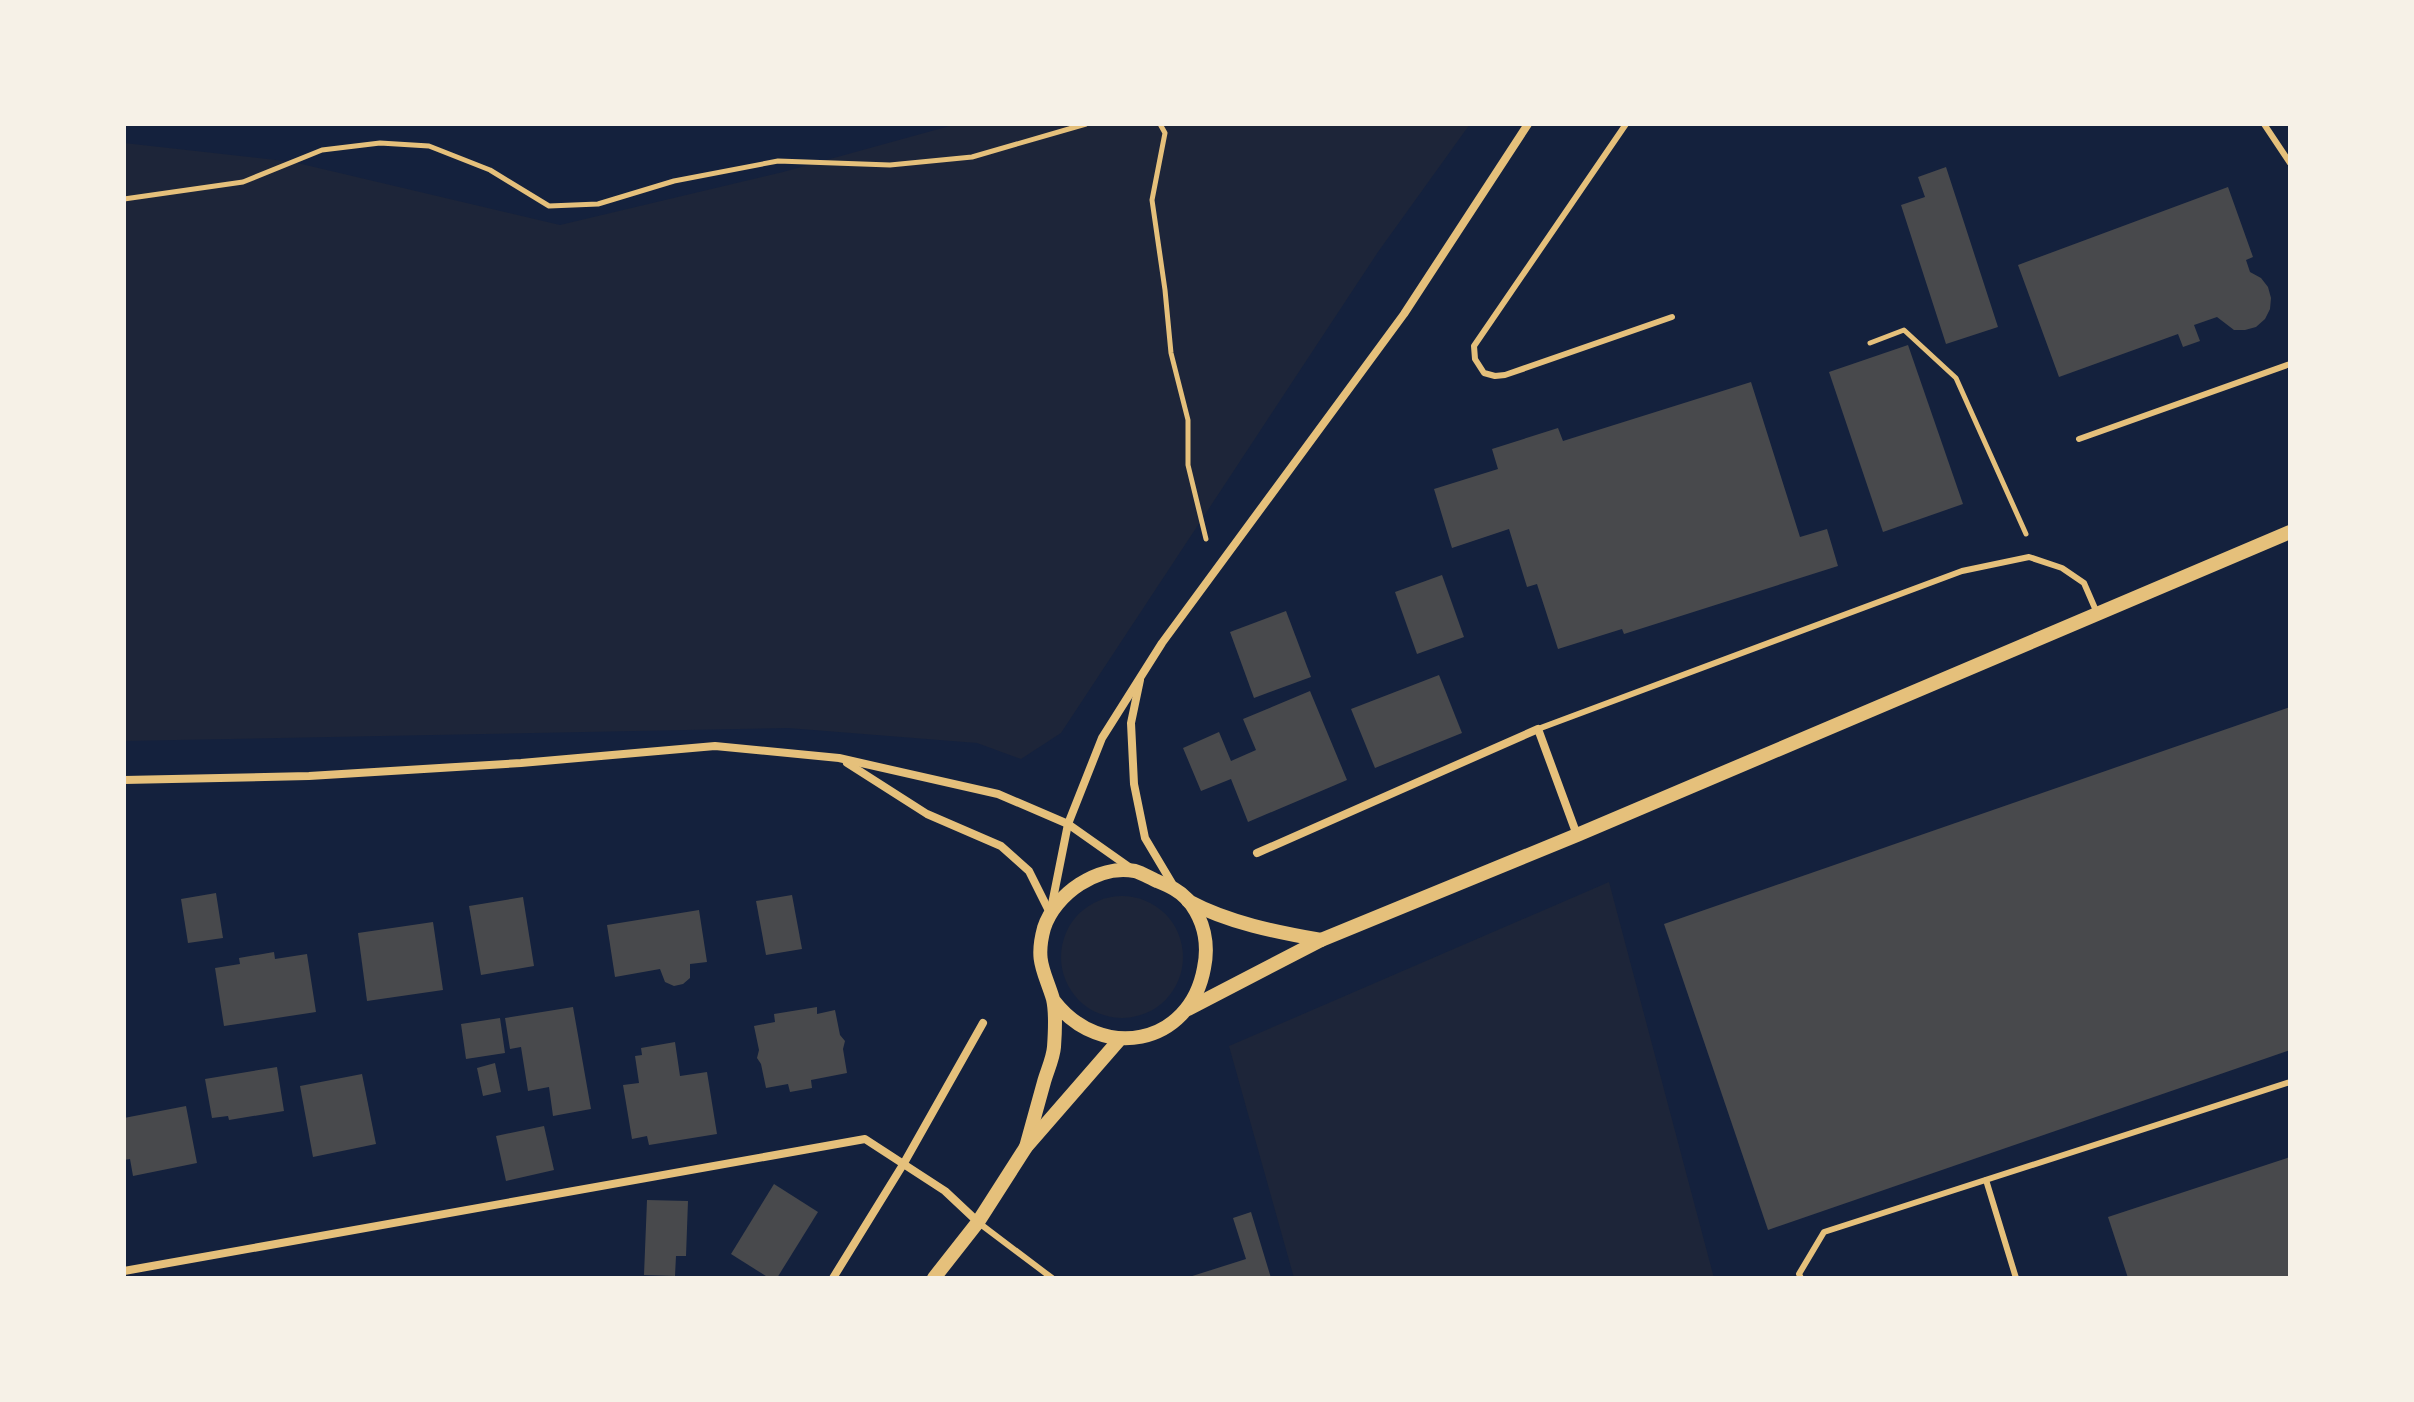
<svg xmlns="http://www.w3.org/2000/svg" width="2414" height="1402" font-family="Barlow,sans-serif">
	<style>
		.green { fill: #1d2539 }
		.building { fill: #48494c }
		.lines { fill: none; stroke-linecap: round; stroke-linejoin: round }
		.path { stroke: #e5c07b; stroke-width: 5 }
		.service { stroke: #e5c07b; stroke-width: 6 }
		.minor { stroke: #e5c07b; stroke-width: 8 }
		.tertiary { stroke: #e5c07b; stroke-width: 14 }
	</style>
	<rect width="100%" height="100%" fill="#14213d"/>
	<g class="green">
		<polygon points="957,124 1470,124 1378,252 1061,733 1021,759 977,743 788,728 124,741 124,143 293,162 560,225 783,172"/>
		<polygon points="1609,882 1714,1278 1294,1278 1229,1046"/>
		<circle cx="1122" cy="957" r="61"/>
	</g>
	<g class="building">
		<polygon points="1946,167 1998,327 1946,344 1901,205 1925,197 1918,177"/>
		<polygon points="2228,187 2253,257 2246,260 2250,272 2261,278 2268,287 2271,298 2270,309 2265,319 2256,327 2245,330 2234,330 2217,317 2194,325 2200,341 2183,347 2178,334 2059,377 2018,265"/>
		<polygon points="1908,345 1963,504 1883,532 1829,372"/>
		<polygon points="1751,382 1800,537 1827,529 1838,566 1624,634 1622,629 1558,649 1537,584 1527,587 1509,529 1452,548 1434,489 1498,469 1492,449 1558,428 1563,441"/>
		<polygon points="1442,575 1464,637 1417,654 1395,592"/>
		<polygon points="1286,611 1311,677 1254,698 1230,632"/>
		<polygon points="1439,675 1462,733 1375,768 1351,709"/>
		<polygon points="1310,691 1347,780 1248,822 1231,779 1201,791 1183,748 1219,732 1231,761 1256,750 1243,719"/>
		<polygon points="2290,707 2290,1050 1768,1230 1664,924"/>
		<polygon points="216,893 223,938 188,943 181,899"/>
		<polygon points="792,895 802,949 766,955 756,901"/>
		<polygon points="523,897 534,966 481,975 469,906"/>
		<polygon points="699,910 707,962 690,964 690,978 683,984 674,986 665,982 660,969 615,977 607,925"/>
		<polygon points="433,922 443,990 367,1001 358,933"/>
		<polygon points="274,952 275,959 307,954 316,1012 224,1026 215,968 240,964 239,958"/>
		<polygon points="573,1007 591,1109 553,1116 549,1087 528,1091 521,1047 510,1049 505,1018"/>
		<polygon points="817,1007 817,1014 835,1010 840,1035 845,1041 843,1049 847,1073 811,1080 812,1088 790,1092 788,1084 766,1088 761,1064 757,1058 759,1050 754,1026 775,1022 774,1014"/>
		<polygon points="500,1018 505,1053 466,1059 461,1024"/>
		<polygon points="675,1042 680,1076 707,1072 717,1134 649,1145 647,1136 632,1139 623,1085 639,1083 635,1056 642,1055 641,1048"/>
		<polygon points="495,1063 501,1092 483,1096 477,1068"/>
		<polygon points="277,1067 284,1111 229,1120 228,1116 212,1118 205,1079"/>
		<polygon points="362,1074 376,1144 313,1157 300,1086"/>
		<polygon points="186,1106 197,1163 133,1176 130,1159 124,1160 124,1118"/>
		<polygon points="544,1126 554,1170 506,1181 496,1136"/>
		<polygon points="2290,1157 2290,1278 2128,1278 2108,1217"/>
		<polygon points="774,1184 818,1212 777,1278 769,1278 731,1254"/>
		<polygon points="647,1200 688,1201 686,1256 676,1256 675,1276 644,1275"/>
		<polygon points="1251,1212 1271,1278 1186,1278 1246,1259 1233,1218"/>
	</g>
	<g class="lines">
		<g class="path">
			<polyline points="1160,124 1165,133 1152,200 1165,290 1171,353 1188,420 1188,465 1206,539"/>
			<polyline points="124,199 243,182 322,150 380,143 429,146 490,170 549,206 598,204 674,181 778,161 890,165 972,157 1086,124"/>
			<polyline points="1870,343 1904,330 1956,378 2026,534"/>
		</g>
		<g class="service">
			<polyline points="1626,124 1474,346 1475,359 1484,373 1495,376 1505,375 1672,317"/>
			<polyline points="2264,124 2290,163"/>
			<polyline points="2079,439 2290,364"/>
			<polyline points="1538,729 1962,571 2029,557 2062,568 2084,583 2097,613"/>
			<polyline points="1986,1180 2016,1278"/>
			<polyline points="979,1223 1052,1278"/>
			<polyline points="1801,1278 1799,1274 1824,1232 2290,1082"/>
		</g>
		<g class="minor">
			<polyline points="1140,680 1131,723 1134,784 1145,838 1173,885"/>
			<polyline points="847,763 927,814 1001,846 1029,871 1049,911"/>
			<polyline points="124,780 309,776 521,763 715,746 839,758 998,794 1068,824 1129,867"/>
			<polyline points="1257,853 1538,729 1577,835"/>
			<polyline points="1051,909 1068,824 1102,738 1162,643 1404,314 1528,124"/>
			<polyline points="124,1271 865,1139 945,1191 978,1222"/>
			<polyline points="833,1278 904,1163 983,1023"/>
		</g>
		<g class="tertiary">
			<path d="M1188 901C1229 923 1276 932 1321 940"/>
			<polyline points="1188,1009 1321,940 1577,835 2290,532"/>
			<path d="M1026 1147C1032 1125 1038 1104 1044 1082 1047 1071 1053 1059 1054 1047 1055 1033 1056 1012 1053 999 1044 970 1035 961 1044 928 1055 894 1098 864 1135 871 1142 873 1150 878 1157 881 1169 886 1179 890 1188 900 1204 920 1209 944 1204 968 1190 1046 1101 1062 1054 1001"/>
			<polyline points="934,1278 978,1222 1026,1147 1120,1039"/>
		</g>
	</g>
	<rect width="2414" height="1402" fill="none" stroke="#f6f1e7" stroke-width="252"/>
</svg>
